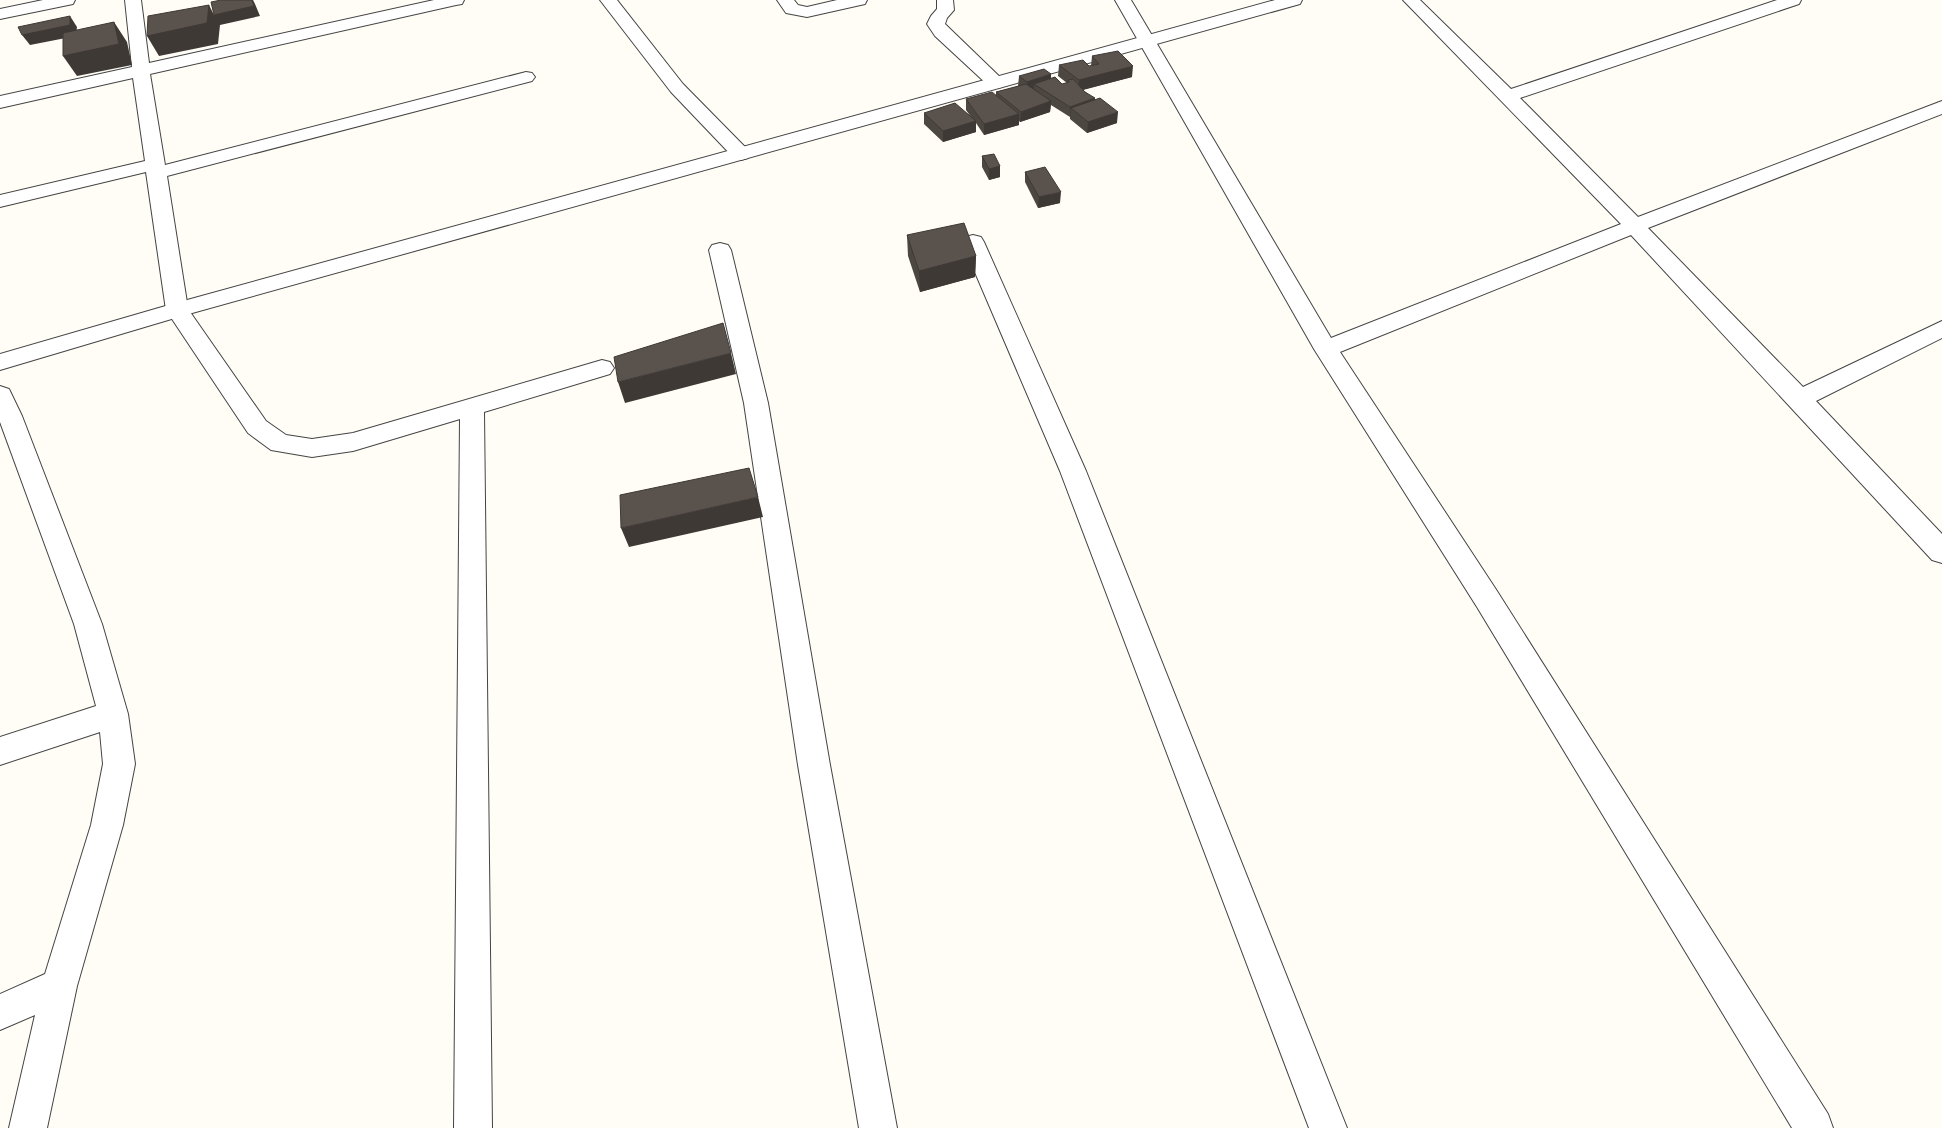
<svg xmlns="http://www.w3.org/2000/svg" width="1942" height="1128" font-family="'Zilla Slab',serif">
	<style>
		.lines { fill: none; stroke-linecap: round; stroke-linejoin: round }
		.minor-casing { stroke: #444; stroke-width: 2 }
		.tertiary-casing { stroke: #444; stroke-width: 2 }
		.minor { fill: #fff; fill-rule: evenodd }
		.tertiary { fill: #fff; fill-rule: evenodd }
		.wall { fill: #4d4742 }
		.shaded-wall { fill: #3f3936 }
		.building { fill: #5a524d; stroke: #3f3936 }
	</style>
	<rect width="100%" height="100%" fill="#fffdf5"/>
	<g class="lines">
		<defs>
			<g id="minor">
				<polygon points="43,0 75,0 73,4 0,19 0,9"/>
				<polygon points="125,0 141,0 149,63 434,0 464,0 462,4 456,5 150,74 165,165 526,72 532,73 535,77 532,81 167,176 188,309 266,421 286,435 312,439 353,433 602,360 610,362 614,368 610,374 484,412 492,1128 454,1128 460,419 353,451 312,457 271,450 248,433 166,310 146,172 0,207 0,195 145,161 133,78 0,108 0,96 132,67"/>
				<polygon points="600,0 617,0 683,84 748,150 751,154 748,158 741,160 734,158 671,92"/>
				<polygon points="777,0 794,0 798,5 807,7 837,0 867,0 865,4 807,17 786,13"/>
				<polygon points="937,0 953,0 954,10 947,18 945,24 1002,79 1005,83 1002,87 996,88 990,87 935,36 927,24 931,16 937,9"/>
				<polygon points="1115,0 1131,0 1331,338 1621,224 1403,0 1420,0 1511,89 1777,0 1801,0 1799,4 1520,98 1638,217 1942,101 1942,114 1648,228 1803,387 1942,321 1942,338 1816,401 1942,534 1942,563 1932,560 1631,235 1340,352 1497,591 1828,1114 1833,1128 1792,1128 1477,607 1314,349"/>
				<polygon points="973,235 981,237 984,242 1086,471 1347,1128 1309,1128 1060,471 962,242 965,237"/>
				<polygon points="720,243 728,245 731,250 768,403 830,765 897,1128 859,1128 798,765 744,403 709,250 712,245"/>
				<polygon points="0,386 9,389 22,416 102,624 128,714 135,764 123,825 77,986 47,1128 9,1128 35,1015 0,1030 0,994 45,974 91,825 103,764 100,732 0,765 0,737 96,706 74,624 0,422"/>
			</g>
			<polygon id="tertiary" points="1275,0 1302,0 1300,4 185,315 0,370 0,354 169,305"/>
		</defs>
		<use href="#minor" class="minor-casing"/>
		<use href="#tertiary" class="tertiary-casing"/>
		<use href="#minor" class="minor"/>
		<use href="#tertiary" class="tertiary"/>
	</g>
	<g class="wall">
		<polygon points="1092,56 1132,77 1083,90 1095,100 1117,123 1087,133 1070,119 1070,117 1051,105 1050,112 1020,122 1019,121 1019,125 984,135 976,123 976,132 943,142 924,124 924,113 971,117 966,110 966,99 996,95 996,92 1018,86 1019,76 1051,79 1062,84 1067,83 1058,76 1059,65 1089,66 1091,66"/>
		<polygon points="982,156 1000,166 1000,177 989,180 982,167"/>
		<polygon points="1025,172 1060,203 1038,208 1025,182"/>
		<polygon points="907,235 976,256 975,277 920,292 908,256"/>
	</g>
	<g class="shaded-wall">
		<polygon points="252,0 253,0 255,4 260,16 220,25 218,44 159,56 147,36 209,5 214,15"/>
		<polygon points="70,16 77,27 76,36 30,45 22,35"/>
		<polygon points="114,22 127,42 132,65 77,76 63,56"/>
		<polygon points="1133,66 1132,77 1078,91 1079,80"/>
		<polygon points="1051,74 1051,85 1034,84 1034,90 1027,93 1027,82"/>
		<polygon points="1095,98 1094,109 1071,108 1070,117 1070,107"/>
		<polygon points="1051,101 1050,112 1020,122 1021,112"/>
		<polygon points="1118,112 1117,123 1087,133 1088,122"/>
		<polygon points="1019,114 1019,125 984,135 984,124"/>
		<polygon points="976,121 976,132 943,142 943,131"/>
		<polygon points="1000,166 1000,177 989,180 989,169"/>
		<polygon points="1061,192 1060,203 1038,208 1039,197"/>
		<polygon points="976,256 975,277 920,292 919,271"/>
		<polygon points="731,353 736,374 625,403 618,382"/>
		<polygon points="758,497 763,517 629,547 621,528"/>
	</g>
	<g class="building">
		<polygon points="221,0 252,0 254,6 214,15 211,2"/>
		<polygon points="209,5 207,23 147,36 148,16"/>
		<polygon points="70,16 70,25 22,35 18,27"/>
		<polygon points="114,22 119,44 63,56 63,33"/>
		<polygon points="1118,51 1133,66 1079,80 1059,65 1083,60 1089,66 1099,64 1092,56"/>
		<polygon points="1044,69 1051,74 1027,82 1019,76"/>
		<polygon points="1055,77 1062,84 1069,82 1068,80 1073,79 1085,92 1095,98 1070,107 1034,84"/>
		<polygon points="1026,84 1051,101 1021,112 996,92"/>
		<polygon points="992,92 1019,114 984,124 966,99"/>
		<polygon points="1100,98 1118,112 1088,122 1071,108"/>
		<polygon points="955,103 976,121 943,131 924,113"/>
		<polygon points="994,154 1000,166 989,169 982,156"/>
		<polygon points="1045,167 1061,192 1039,197 1025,172"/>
		<polygon points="964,223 976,256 919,271 907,235"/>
		<polygon points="723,323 731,353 618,382 614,357"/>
		<polygon points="749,468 758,497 621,528 620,495"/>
	</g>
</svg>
